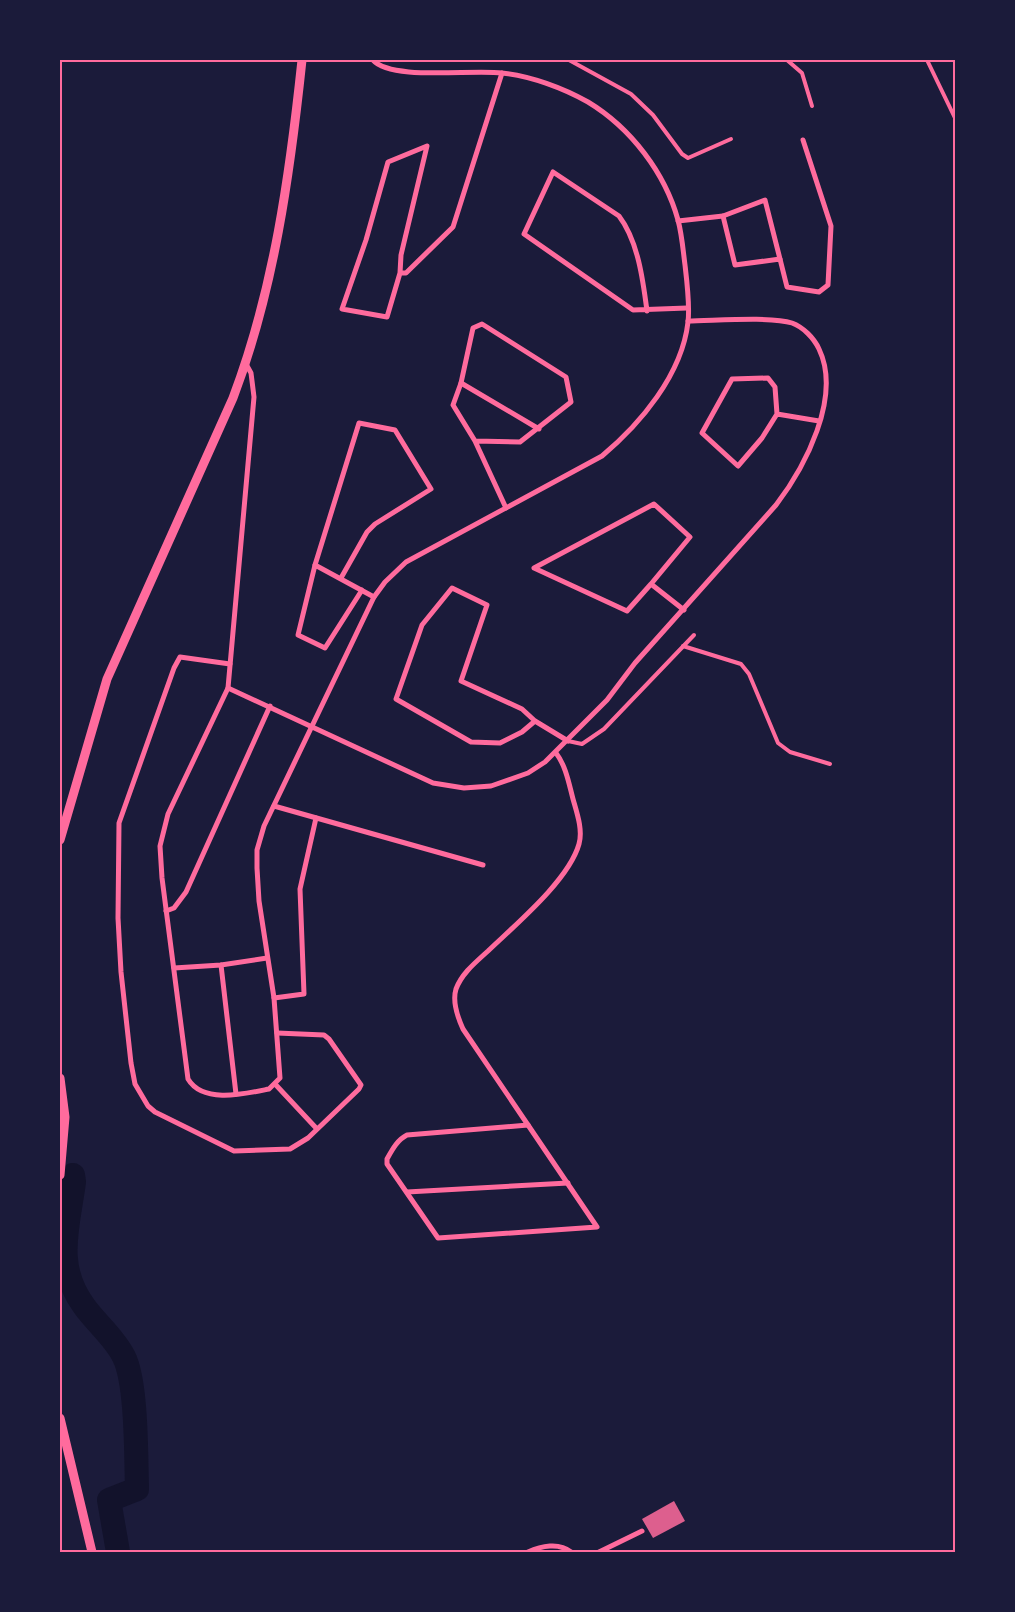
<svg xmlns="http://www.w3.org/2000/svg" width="1015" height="1612" font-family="Mulish,sans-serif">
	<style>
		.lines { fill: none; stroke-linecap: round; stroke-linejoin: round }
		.river { stroke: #12122b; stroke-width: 24 }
		.building { fill: #dd5f8e }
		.service { stroke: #ff6b9d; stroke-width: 4 }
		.minor { stroke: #ff6b9d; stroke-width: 5 }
		.tertiary { stroke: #ff6b9d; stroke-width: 9 }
		.neatline { fill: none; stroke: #ff6b9d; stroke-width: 2 }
	</style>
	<rect width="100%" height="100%" fill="#1b1b3a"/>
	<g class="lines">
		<path class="river" d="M73 1175 74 1182C68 1228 54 1265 84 1306 96 1323 115 1338 124 1357 137 1383 136 1457 137 1489L109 1500 118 1552"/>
	</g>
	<polygon class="building" points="674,1501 685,1521 653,1538 642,1519"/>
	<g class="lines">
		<g class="service">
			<polyline points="569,60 631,94 653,115 682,154 688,158 731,139"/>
			<polyline points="787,60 802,73 812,106"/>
			<polyline points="927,60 955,118"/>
			<polyline points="683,646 741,664 749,674 778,743 790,752 830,764"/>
			<polyline points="568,741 582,744 604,729 694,635"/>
		</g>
		<g class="minor">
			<polyline points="723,216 765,200 780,259"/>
			<polyline points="678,221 723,216 735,265 780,259 787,287 819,292 828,285 831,226 803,140"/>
			<polyline points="400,273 401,255 427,146 388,162 366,240 342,309 387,317 400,273 406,273 453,227 502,73"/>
			<path d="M647 311C643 280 638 241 619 216L553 172 524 234 633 310 687 308"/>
			<path d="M246 364 251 373 254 397 228 688 168 814 160 846 162 878 188 1079C203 1104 244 1094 269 1089L280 1078 274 998 259 901 257 868V850L264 826 374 597 385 582 406 562 602 456C640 424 682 375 688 322 690 306 687 282 685 265 683 250 682 235 678 220 665 173 631 128 588 102 563 88 531 76 502 73 472 69 391 81 373 60"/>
			<polyline points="461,383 539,429"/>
			<polyline points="777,414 775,387 768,378 732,379 702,433 738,466 762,438 777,414 819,421"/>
			<polyline points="475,441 520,442 571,402 566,377 482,324 473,328 461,383 453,405 475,441 506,508"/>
			<polyline points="315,565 359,423 395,430 431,489 375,524 367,532 341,578"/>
			<polyline points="651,584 690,537 654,504 534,568 627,611 651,584 684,610"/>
			<polyline points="362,590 325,648 298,635 315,565 374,597"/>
			<polyline points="230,664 180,657 174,668 119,823 118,918 121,972 131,1063 135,1084 148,1106 155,1112 234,1151 290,1149 308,1138 359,1089 361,1085 329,1039 324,1035 277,1033"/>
			<path d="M228 688 433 783 464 788 491 786 528 773 545 762 607 700 635 663 776 505C805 467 842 397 819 349 814 338 803 327 792 323 771 316 712 321 688 321"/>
			<polyline points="535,721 522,732 500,743 471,742 396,699 422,625 452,588 487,605 461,681 522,709 535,721 568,741"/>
			<polyline points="274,806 483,865"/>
			<polyline points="166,911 174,908 186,892 270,706"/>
			<polyline points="221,965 236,1094"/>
			<polyline points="174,968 221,965 267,958"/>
			<polyline points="274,998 304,994 300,889 316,818"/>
			<polyline points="275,1084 317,1129"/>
			<path d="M528 1125 597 1227 438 1238 387 1164V1159C392 1150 397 1140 407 1135Z"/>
			<path d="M528 1125 463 1029C458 1018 452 1002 456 989 462 973 476 962 488 951 515 925 569 880 579 844 583 830 577 813 573 799 569 784 566 766 556 753"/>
			<polyline points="407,1192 568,1183"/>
			<path d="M528 1552C541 1546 559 1542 571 1552"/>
			<polyline points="599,1552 642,1531"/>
		</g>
		<g class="tertiary">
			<path d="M60 840 107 679 233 398C274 290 290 174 302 60"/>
			<polyline points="60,1078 65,1117 60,1175"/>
			<polyline points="60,1418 92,1552"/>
		</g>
	</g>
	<rect width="1015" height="1612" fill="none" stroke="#1b1b3a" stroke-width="122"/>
	<rect x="61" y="61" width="893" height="1490" class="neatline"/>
</svg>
